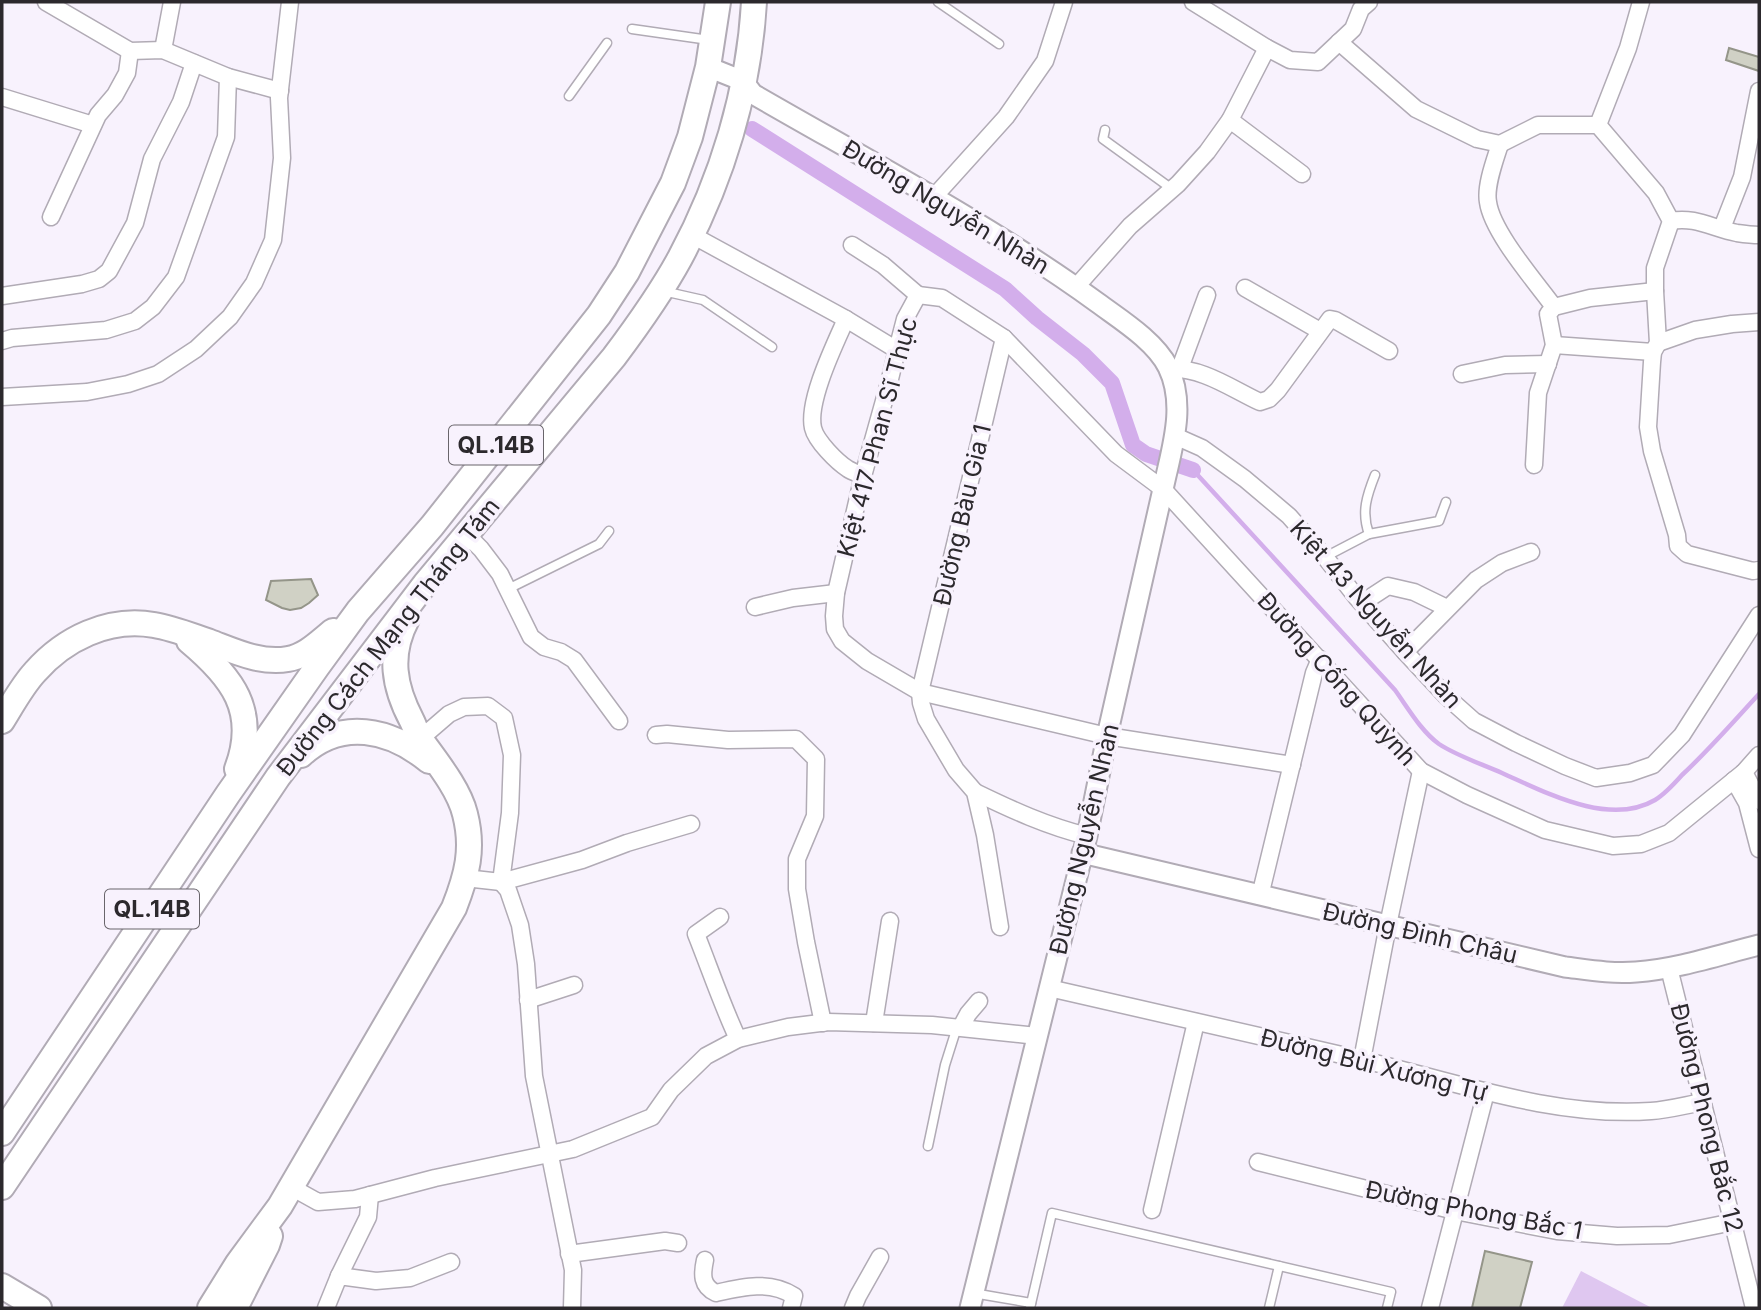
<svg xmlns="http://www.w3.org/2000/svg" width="1761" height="1310" font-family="Inter,sans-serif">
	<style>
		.green { fill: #dfc7f0 }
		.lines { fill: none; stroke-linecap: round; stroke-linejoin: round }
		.stream { stroke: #d3aeeb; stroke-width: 4.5 }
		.canal { stroke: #d3aeeb; stroke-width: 16 }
		.building { fill: #d0d1c5; stroke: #949589; stroke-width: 2 }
		.service-casing { stroke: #b1abb5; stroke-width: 11 }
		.minor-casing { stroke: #b1abb5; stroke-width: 19 }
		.tertiary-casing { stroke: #b1abb5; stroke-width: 23 }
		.trunk-casing { stroke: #b1abb5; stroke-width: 28 }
		.service { stroke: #fff; stroke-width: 8 }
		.minor { stroke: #fff; stroke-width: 16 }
		.tertiary { stroke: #fff; stroke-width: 19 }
		.trunk { stroke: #fff; stroke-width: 24 }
		.labels { text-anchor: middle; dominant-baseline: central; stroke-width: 7; stroke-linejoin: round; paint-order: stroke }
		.shield { fill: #f8f2fd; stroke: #69656b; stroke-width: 2 }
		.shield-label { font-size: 23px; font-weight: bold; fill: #2c292d }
		.street-label { font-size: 24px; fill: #2c292d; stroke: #f8f2fd }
	</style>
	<rect width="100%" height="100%" fill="#f8f2fd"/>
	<polygon class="green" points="1581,1271 1652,1308 1562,1308"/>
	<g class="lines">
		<path class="stream" d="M1193 470 1395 690C1408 708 1421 731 1439 744 1457 756 1482 764 1502 773 1545 792 1609 827 1655 800 1665 794 1674 784 1682 775 1709 750 1734 721 1759 694"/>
		<polyline class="canal" points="752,129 1005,289 1037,318 1083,354 1112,383 1133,445 1146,454 1193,470"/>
	</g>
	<g class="building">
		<polygon points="1729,48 1759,57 1759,71 1726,60"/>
		<polygon points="311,579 318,595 309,603 301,608 290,610 282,608 266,600 271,581"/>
		<polygon points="1485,1251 1532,1262 1520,1308 1472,1308"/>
	</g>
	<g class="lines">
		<defs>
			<g id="service">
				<polyline points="938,2 999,44"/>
				<polyline points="632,29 709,40"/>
				<polyline points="569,96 607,43"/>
				<polyline points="1105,130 1103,139 1172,189"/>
				<polyline points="663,291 703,300 772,347"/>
				<path d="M1369 534C1361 512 1367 495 1375 475"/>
				<polyline points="1325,557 1369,534 1439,521 1446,502"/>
				<polyline points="508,589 599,544 609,531"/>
				<polyline points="928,1146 945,1065 957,1027"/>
				<polyline points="973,1293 1031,1303"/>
				<polyline points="1030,1308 1052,1213 1391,1292 1387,1308"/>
				<polyline points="1269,1308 1279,1266"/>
			</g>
			<g id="minor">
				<polyline points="46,2 130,51 163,50 228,77 280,91"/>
				<polyline points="1193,2 1267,48 1290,60 1318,62 1353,29 1361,9 1369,2"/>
				<polyline points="1339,42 1416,109 1477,139 1500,144 1538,125 1598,125 1656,193 1671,221 1655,268 1655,291 1658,343 1653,352 1652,362 1648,427 1652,451 1677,535 1678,546 1687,554 1753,571 1759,570"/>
				<polyline points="163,50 172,2"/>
				<polyline points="2,97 93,125"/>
				<polyline points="1230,120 1302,174"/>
				<polyline points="1598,125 1628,48 1641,2"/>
				<path d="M1500 144C1495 160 1485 186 1488 202 1492 232 1535 281 1554 307"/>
				<polyline points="933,198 1006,117 1045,61 1064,2"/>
				<polyline points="51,217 98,115 115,95 127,73 130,51"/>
				<path d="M1671 221C1695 216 1714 229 1737 233 1744 234 1752 235 1759 235"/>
				<polyline points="1722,228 1742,177 1759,91"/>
				<polyline points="692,235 846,319 897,350"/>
				<polyline points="852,245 883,265 918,295"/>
				<polyline points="1076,287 1130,226 1178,184 1207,152 1230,120 1267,48"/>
				<polyline points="1245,288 1320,331"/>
				<polyline points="918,295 942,298 1004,338 1116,454 1163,489 1421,771 1467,795 1545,830 1613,846 1641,844 1669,833 1744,772 1759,755"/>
				<polyline points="918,295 905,319 897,350 889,383 863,476 836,593 834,616 835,629 842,641 867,661 920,692 1107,736 1292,765"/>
				<polyline points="2,296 82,284 99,279 109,271 135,223 152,159 181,102 194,63"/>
				<path d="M846 319C835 344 807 401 813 428 816 441 837 462 848 469 853 472 859 474 863 476"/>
				<polyline points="2,341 12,338 106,330 135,321 153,307 176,277 226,137 228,77"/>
				<polyline points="1658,343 1695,330 1732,324 1759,322"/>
				<polyline points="1554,345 1653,352"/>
				<polyline points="1180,368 1207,295"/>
				<path d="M1168 369C1202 367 1230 388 1260 402L1269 399 1278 390 1330 319 1335 320 1389 351"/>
				<polyline points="1462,374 1505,365 1548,364"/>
				<polyline points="2,397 87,392 128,384 158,374 196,349 230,317 254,283 273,240 282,158 279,98 290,2"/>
				<polyline points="1175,436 1202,448 1245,479 1289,516 1325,557 1357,598 1405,652 1447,697 1474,721 1516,743 1565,766 1596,778 1630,773 1653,765 1682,735 1759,615"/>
				<polyline points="1534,465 1538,393 1554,345 1548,314 1554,307 1590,298 1655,291"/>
				<polyline points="466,534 481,549 500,574 531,637 544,647 561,652 574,660 619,721"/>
				<polyline points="1362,603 1388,586 1414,592 1447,608"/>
				<polyline points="755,607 793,598 836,593"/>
				<polyline points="1405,652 1476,580 1502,563 1531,552"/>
				<polyline points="656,735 667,734 728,740 796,739 816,759 815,816 797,859 797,889 806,942 823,1023"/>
				<polyline points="420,739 449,714 464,707 488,706 504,718 512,755 510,813 501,882"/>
				<polyline points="1744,772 1759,801"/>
				<polyline points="1734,780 1747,803 1759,849"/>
				<path d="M975 792C1012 810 1047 826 1087 836"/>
				<polyline points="465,878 501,882 582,860 627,843 691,824"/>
				<polyline points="501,882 508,890 520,925 526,964 534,1076 573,1270 572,1308"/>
				<polyline points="1260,896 1314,673 1320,659"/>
				<path d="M720 917 696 934C710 969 722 1005 738 1039"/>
				<polyline points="1000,927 985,835 975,792 956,770 926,719 921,703 920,692 1004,338"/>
				<polyline points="1669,968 1754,1308"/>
				<path d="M1049 988C1153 1012 1256 1035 1359 1059 1453 1081 1553 1118 1651 1111 1668 1110 1686 1105 1703 1102"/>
				<polyline points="528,1000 574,985"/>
				<polyline points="874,1023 890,921"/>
				<polyline points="961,1027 968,1014 979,1001"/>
				<polyline points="1362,1060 1388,925 1421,771"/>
				<polyline points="1258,1162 1455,1211 1557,1231 1617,1236 1669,1235 1733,1222"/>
				<polyline points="291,1187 318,1202 355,1199 435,1178 573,1149 652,1117 671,1090 706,1056 738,1039 788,1027 828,1022 932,1025 1037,1036"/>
				<polyline points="1152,1210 1196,1022"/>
				<polyline points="569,1254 665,1241 678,1243"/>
				<path d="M705 1260C702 1274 701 1286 716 1293 742 1287 770 1280 794 1296L791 1308"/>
				<polyline points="339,1276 368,1217 370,1195"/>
				<polyline points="326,1308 339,1276 376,1281 410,1278 451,1262"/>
				<polyline points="853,1308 858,1296 880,1257"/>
				<polyline points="1430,1308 1486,1092"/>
			</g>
			<g id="tertiary">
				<path d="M708 67 743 81 753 94C869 161 989 224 1098 303 1121 320 1155 341 1168 367 1185 402 1174 441 1166 476L1107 736 1087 836 970 1308"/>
				<path d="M1082 853 1565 967C1589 970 1612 974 1636 972 1678 969 1719 955 1759 945"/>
			</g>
			<g id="trunk">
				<path d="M189 641C232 677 259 711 237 769"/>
				<path d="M2 721C12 705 22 686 35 672 64 639 108 617 154 625 173 628 192 636 210 642 234 651 261 664 288 659 306 656 319 642 333 631"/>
				<path d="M301 755C341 718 390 729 429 761"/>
				<polyline points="2,1133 228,794 317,667 358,611 432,526 599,315 627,272 673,183 690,137 708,67 718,2"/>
				<path d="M2 1187 278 777 425 584 614 357C638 325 661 293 680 258 722 180 749 91 754 2"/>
				<polyline points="2,1286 39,1308"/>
				<path d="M210 1308 238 1263 280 1206 454 908C467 875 474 849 465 814 459 789 436 761 421 740 417 735 415 727 412 721 394 687 388 655 407 619"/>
				<polyline points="235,1308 267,1245 270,1236"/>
			</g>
		</defs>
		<use href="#service" class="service-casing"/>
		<use href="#minor" class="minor-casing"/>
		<use href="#tertiary" class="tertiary-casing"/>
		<use href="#trunk" class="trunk-casing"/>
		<use href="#service" class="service"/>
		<use href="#minor" class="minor"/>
		<use href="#tertiary" class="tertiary"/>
		<use href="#trunk" class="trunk"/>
	</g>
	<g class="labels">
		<g class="shield">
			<rect x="449" y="425.5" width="94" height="39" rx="5"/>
			<rect x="105" y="889.5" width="94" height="39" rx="5"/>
		</g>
		<g class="shield-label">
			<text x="496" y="445">QL.14B</text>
			<text x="152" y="909">QL.14B</text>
		</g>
		<g class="street-label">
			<text transform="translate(946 207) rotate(31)">Đường Nguyễn Nhàn</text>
			<text transform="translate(877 437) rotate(-75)">Kiệt 417 Phan Sĩ Thực</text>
			<text transform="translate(962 515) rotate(-77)">Đường Bàu Gia 1</text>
			<text transform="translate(1376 614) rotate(48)">Kiệt 43 Nguyễn Nhàn</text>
			<text transform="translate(388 637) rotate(-52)">Đường Cách Mạng Tháng Tám</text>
			<text transform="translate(1337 679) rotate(48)">Đường Cống Quỳnh</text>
			<text transform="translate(1084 839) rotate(-77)">Đường Nguyễn Nhàn</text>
			<text transform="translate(1420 933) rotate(13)">Đường Đinh Châu</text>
			<text transform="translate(1374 1065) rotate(14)">Đường Bùi Xương Tự</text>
			<text transform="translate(1707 1118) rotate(76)">Đường Phong Bắc 12</text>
			<text transform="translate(1474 1210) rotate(11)">Đường Phong Bắc 1</text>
		</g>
	</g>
	<rect width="1761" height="1310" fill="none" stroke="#2c292d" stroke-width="7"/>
</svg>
